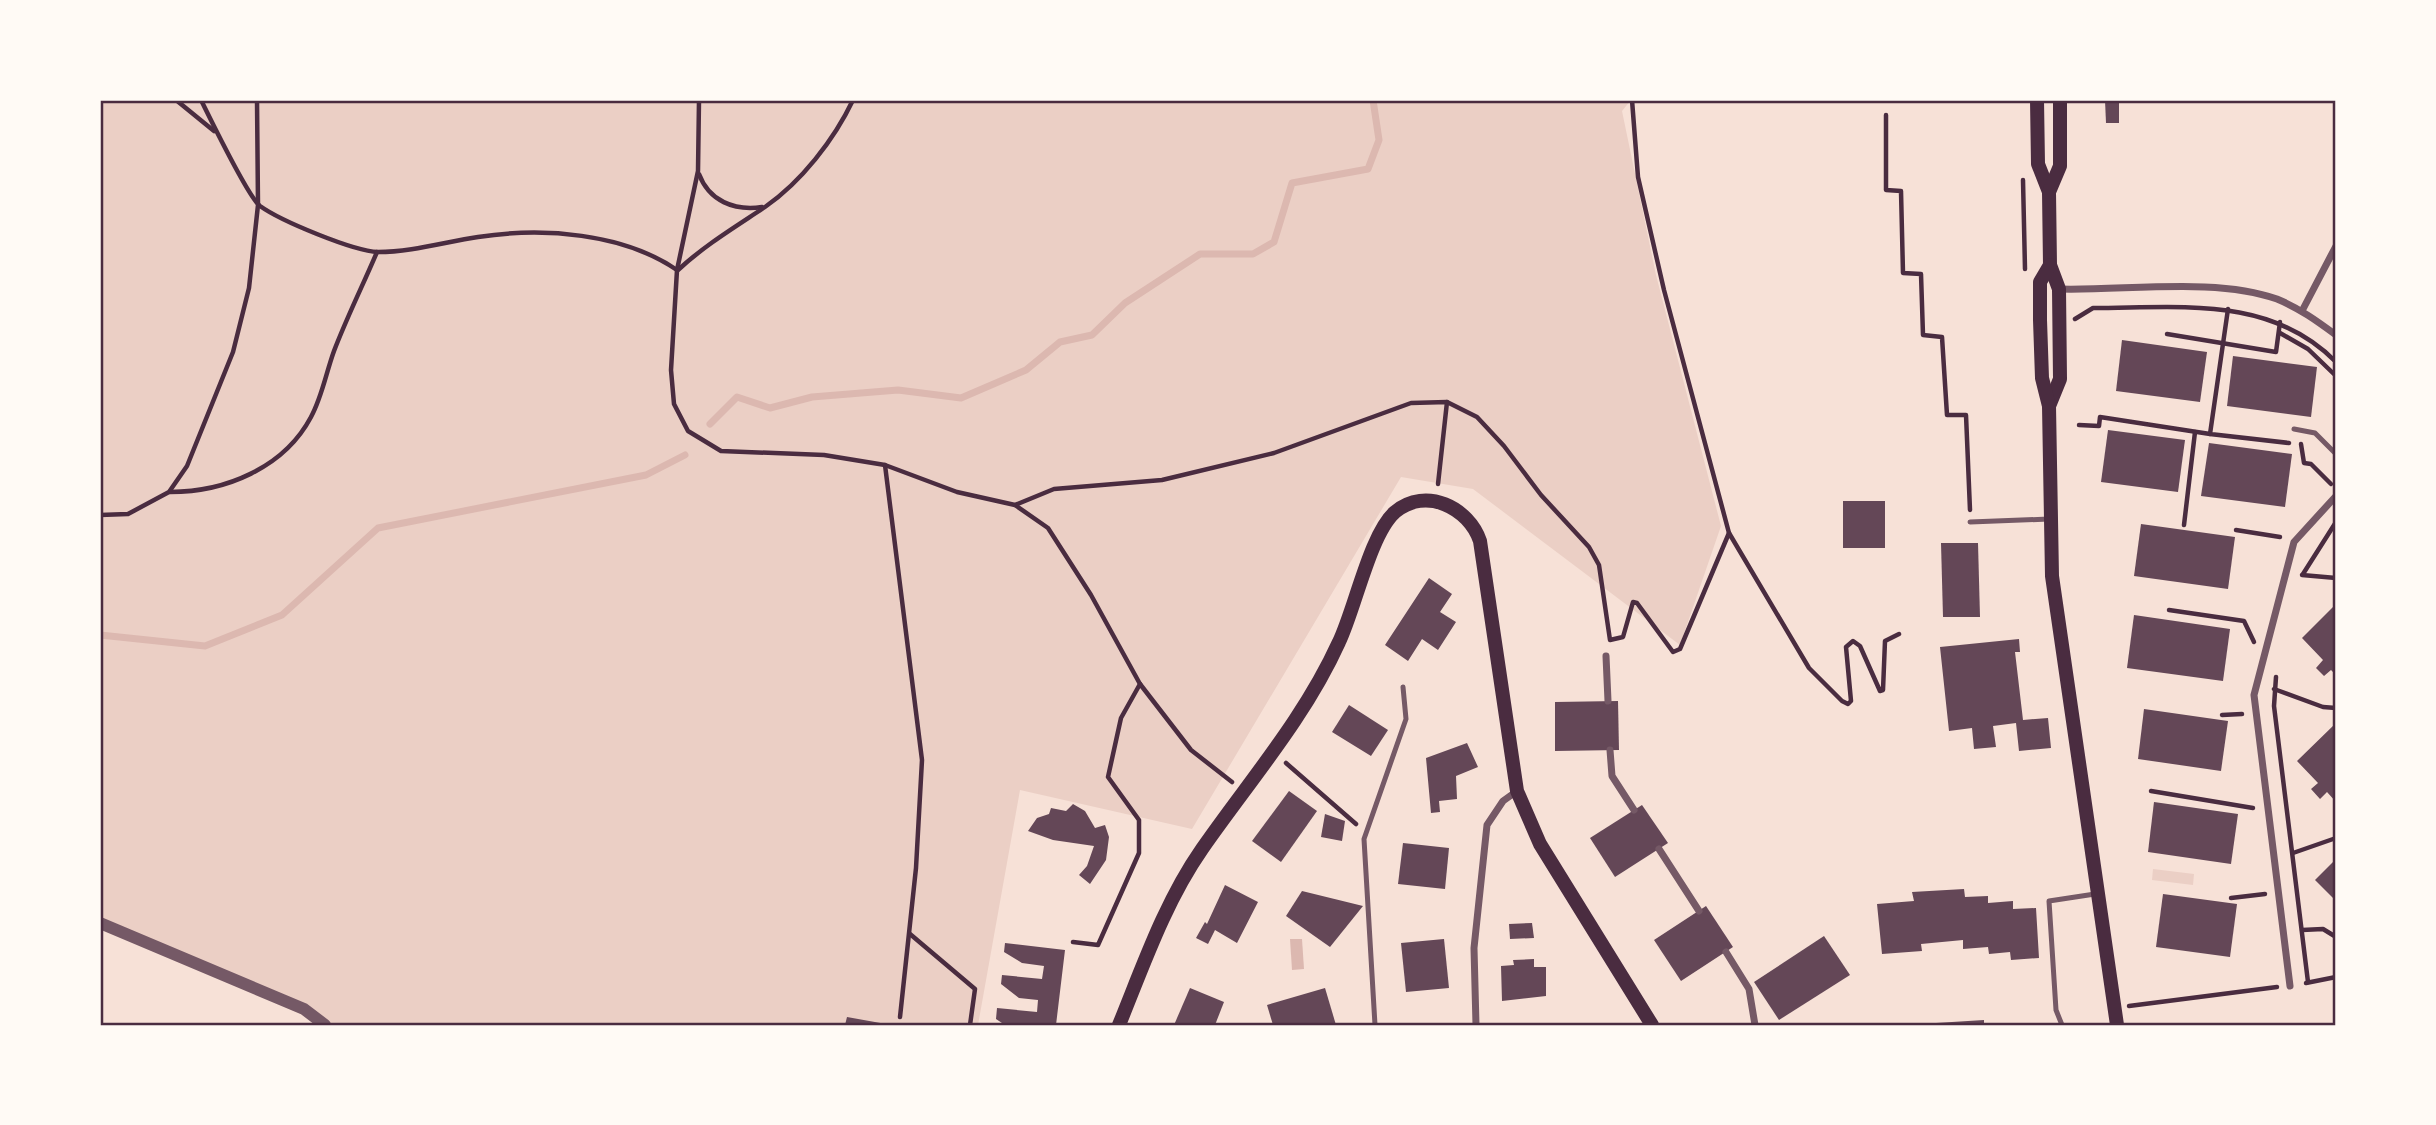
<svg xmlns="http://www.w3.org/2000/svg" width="2436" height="1125" font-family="'Archivo Narrow',sans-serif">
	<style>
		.green { fill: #ebcfc5 }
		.water { fill: #dcb8b0 }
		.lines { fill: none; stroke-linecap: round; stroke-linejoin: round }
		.stream { stroke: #dcb8b0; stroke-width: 7 }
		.building { fill: #644757 }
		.path { stroke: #4a2c40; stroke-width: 4.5 }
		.service { stroke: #755966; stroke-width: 5 }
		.minor { stroke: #755966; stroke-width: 7 }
		.tertiary { stroke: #755966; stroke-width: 12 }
		.secondary { stroke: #4a2c40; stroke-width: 14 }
		.neatline { fill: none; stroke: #4a2c40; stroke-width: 2.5 }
	</style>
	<rect width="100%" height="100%" fill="#f7e1d7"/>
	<g class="green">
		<polygon points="100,100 1631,100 1622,111 1656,275 1721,526 1680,645 1473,489 1401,477 1192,829 1020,790 978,1025 325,1025 100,923"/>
		<polygon points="2153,869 2194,874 2193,885 2152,880"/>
	</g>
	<polygon class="water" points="1290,939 1302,939 1304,969 1292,970"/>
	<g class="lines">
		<g class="stream">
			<polyline points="710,424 737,397 770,408 812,397 898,390 961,398 1026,370 1060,342 1092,335 1125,303 1200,254 1253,254 1274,242 1292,183 1368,169 1379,140 1373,100"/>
			<polyline points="100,635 205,646 282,615 378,528 646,475 685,455"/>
		</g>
	</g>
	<g class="building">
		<polygon points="2105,100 2119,100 2119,123 2106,123"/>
		<polygon points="2122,340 2207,352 2200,402 2116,391"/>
		<polygon points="2233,356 2317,367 2311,417 2227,406"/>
		<polygon points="2108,430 2185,440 2178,492 2101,482"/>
		<polygon points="2209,443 2292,454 2285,507 2201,496"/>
		<rect x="1843" y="501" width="42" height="47"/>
		<polygon points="2141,524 2235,537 2228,589 2134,576"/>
		<polygon points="1941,543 1978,543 1980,617 1943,617"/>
		<polygon points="1429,578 1452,594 1440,612 1456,622 1438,650 1422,639 1408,661 1385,645"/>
		<polygon points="2336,604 2336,675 2331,670 2324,676 2316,668 2323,660 2302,638"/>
		<polygon points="2134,615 2230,629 2223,681 2127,668"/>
		<polygon points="2019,639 2020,652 2015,652 2023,720 2048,718 2051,748 2019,751 2016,723 1993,726 1996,747 1974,749 1972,728 1949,731 1940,647"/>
		<polygon points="1618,701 1619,750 1555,751 1555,702"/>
		<polygon points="1349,705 1388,730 1371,756 1332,732"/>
		<polygon points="2144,709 2228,721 2221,771 2138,759"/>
		<polygon points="2336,723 2336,802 2327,792 2320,799 2311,789 2318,783 2297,761"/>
		<polygon points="1467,743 1478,767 1456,776 1457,799 1439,801 1440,812 1431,813 1426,758"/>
		<polygon points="1289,791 1317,811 1281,862 1252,841"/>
		<polygon points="2154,802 2238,814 2231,864 2148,852"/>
		<polygon points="1073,804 1085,811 1095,828 1105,825 1109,837 1106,860 1090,884 1079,875 1087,866 1094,846 1053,840 1028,831 1037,818 1049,814 1051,808 1066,811"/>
		<polygon points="1642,805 1668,843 1615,877 1590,838"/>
		<polygon points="1325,814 1345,821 1342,841 1321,837"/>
		<polygon points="1403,843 1449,848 1445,889 1398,884"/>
		<polygon points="2336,859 2336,901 2315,880"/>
		<polygon points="1225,885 1258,902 1237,943 1215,930 1208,944 1196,938 1205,922 1207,924"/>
		<polygon points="1964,889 1965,897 1988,896 1988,903 2013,901 2013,909 2036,908 2039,958 2011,960 2010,952 1989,954 1988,947 1963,949 1963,940 1921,944 1922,951 1882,954 1877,904 1914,901 1912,892"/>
		<polygon points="1302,891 1363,906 1330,947 1286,916"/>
		<polygon points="2163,894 2237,904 2230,957 2156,947"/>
		<polygon points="1706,906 1733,947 1681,981 1654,940"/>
		<polygon points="1532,923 1534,938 1510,939 1509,924"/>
		<polygon points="1824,936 1850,975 1779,1020 1754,982"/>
		<polygon points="1444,939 1449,988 1406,992 1401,943"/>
		<polygon points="1005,943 1065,950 1056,1025 1005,1025 996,1019 997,1008 1037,1012 1038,1000 1019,998 1001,984 1002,975 1042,979 1044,966 1022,963 1004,952"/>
		<polygon points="1534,959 1534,967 1546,967 1546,996 1502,1001 1501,966 1514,965 1513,960"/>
		<polygon points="1190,988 1224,1002 1215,1025 1174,1025"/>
		<polygon points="1325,988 1336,1025 1273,1025 1267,1005"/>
		<polygon points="847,1017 886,1024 886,1025 845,1025"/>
		<polygon points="1984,1020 1984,1025 1936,1025 1936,1023"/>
	</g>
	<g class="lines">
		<g class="path">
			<polyline points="176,100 214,131"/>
			<path d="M201 100C210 118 248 197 260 206 281 221 353 251 378 252 411 252 445 242 478 237 543 227 623 233 677 270"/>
			<polyline points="699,100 698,171 677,270 671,370 674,404 688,431 721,451 824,455 885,465 957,492 1015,505 1048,528 1091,595 1140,684 1191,750 1232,782"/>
			<polyline points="1632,100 1638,177 1664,290 1729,533"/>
			<polyline points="1886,115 1886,190 1901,191 1903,273 1921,274 1923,335 1942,337 1947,415 1966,415 1970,510"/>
			<path d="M699 174C709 201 734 211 762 207"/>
			<polyline points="2023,180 2025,269"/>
			<path d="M678 270C705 245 735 227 765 207 801 182 834 140 853 100"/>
			<polyline points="2228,309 2210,434 2289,443"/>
			<path d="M2075 319 2093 308C2179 308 2270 295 2336 362"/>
			<polyline points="2280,333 2308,349 2336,376"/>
			<polyline points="2167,334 2276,352 2280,322"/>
			<polyline points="2079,425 2099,426 2100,417 2210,434"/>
			<polyline points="2301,444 2304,463 2311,464 2331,484"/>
			<polyline points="885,465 922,760 916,868 900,1017"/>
			<polyline points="1438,484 1447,402"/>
			<path d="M170 492C225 492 284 468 311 417 322 397 326 373 334 351 347 317 363 285 377 252"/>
			<polyline points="1015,505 1054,489 1162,480 1274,453 1411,403 1447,402 1477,417 1504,446 1541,495 1589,547 1599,565 1610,640 1623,637 1633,602 1637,603 1673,652 1680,649 1729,533 1809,668 1842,701 1848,704 1851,701 1846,647 1853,641 1860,646 1880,691 1883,690 1885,641 1899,634"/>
			<polyline points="100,515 128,514 169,492 187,466 233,352 249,288 258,205 257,100"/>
			<polyline points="2184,525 2195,432"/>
			<polyline points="2236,530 2280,537"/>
			<polyline points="2303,574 2336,522"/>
			<polyline points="2302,575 2336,578"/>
			<polyline points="2169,610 2244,621 2254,642"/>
			<polyline points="2276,677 2274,706 2308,982"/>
			<polyline points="2274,689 2323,707 2336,708"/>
			<polyline points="2222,715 2242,714"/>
			<polyline points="1286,763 1356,824"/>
			<polyline points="2151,791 2253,808"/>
			<polyline points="2293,853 2336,838"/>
			<polyline points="2231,898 2265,894"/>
			<polyline points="2302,930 2323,929 2336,937"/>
			<polyline points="910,934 975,989 970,1025"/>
			<polyline points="1073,942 1098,945 1139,853 1139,820 1108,777 1121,718 1140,684"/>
			<polyline points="2306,983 2336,977"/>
			<polyline points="2129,1006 2277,987"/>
		</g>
		<g class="service">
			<polyline points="2294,429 2315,433 2336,454"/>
			<polyline points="1970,522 2049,519"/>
			<polyline points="1375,1025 1364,839 1406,719 1403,687"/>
			<polyline points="2062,1025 2056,1010 2049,901 2095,894"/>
		</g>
		<g class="minor">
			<path d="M2059 289C2125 291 2216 277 2277 299 2299 308 2317 321 2336 335"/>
			<polyline points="2302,311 2336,246"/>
			<polyline points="1606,656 1608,701"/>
			<polyline points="1610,750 1612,776 1634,810"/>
			<polyline points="1659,849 1699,911"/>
			<polyline points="1726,952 1749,989 1755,1025"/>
			<polyline points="2290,986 2254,695 2294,542 2336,496"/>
			<polyline points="1476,1025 1474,948 1487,825 1503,801 1517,791"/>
		</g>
		<polyline class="tertiary" points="100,923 304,1009 325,1025"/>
		<g class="secondary">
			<polyline points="2037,100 2038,164 2049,192 2050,265 2059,289 2060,379 2049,406"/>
			<polyline points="2049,192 2060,166 2060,100"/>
			<polyline points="2050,265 2040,282 2040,320 2042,378 2049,406 2052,576 2117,1025"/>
			<path d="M1119 1025C1143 966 1165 902 1202 849 1250 780 1304 719 1339 642 1355 609 1370 534 1395 512 1426 486 1469 508 1480 541L1517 791 1540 844 1652 1025"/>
		</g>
	</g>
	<rect width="2436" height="1125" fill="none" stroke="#fffaf5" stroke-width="203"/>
	<rect x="102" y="102" width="2232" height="922" class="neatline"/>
</svg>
